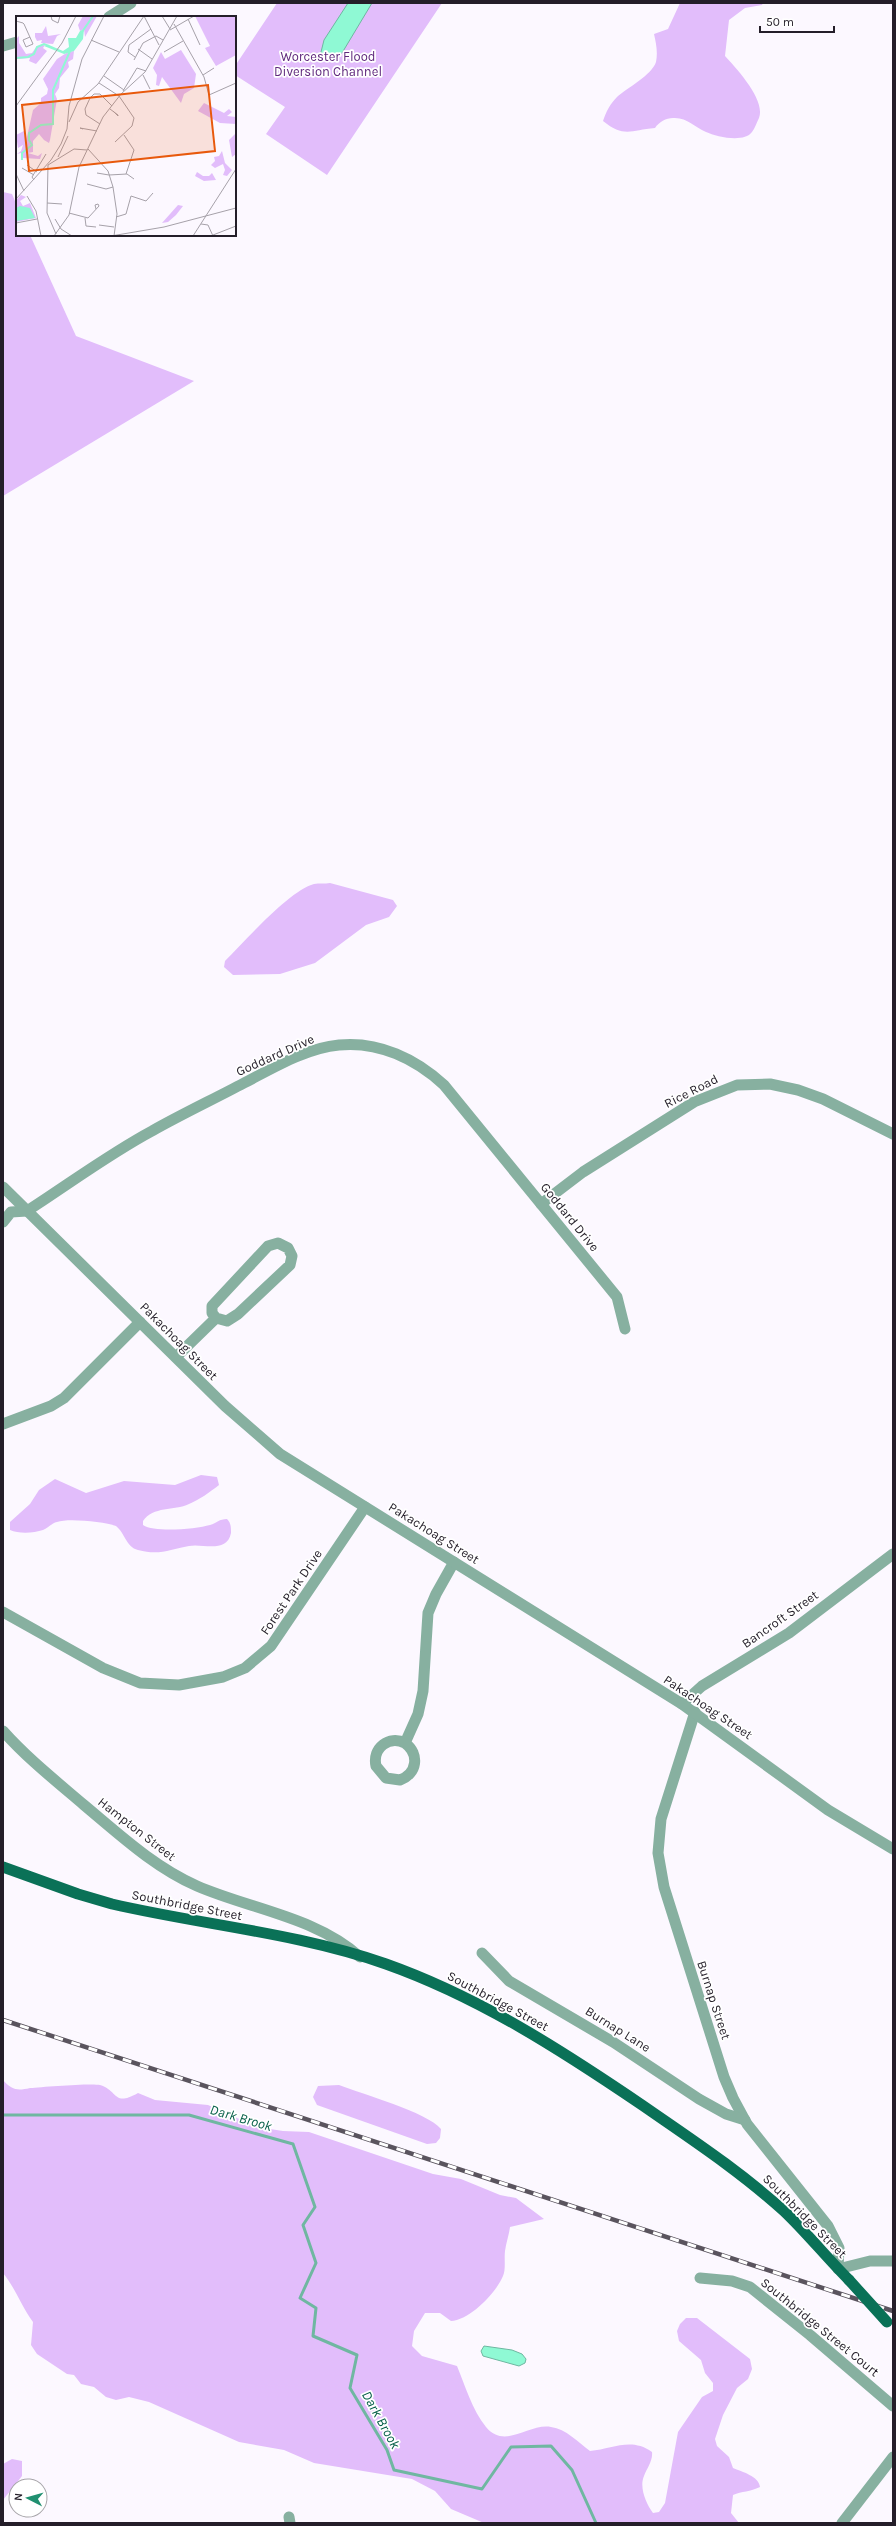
<svg xmlns="http://www.w3.org/2000/svg" width="896" height="2526" font-family="Karla,sans-serif">
	<style>
		.green { fill: #e2bdfb }
		.water { fill: #8ff9d4; stroke: #6fb7a1 }
		.lines { fill: none; stroke-linecap: round; stroke-linejoin: round }
		.stream { stroke: #6fb7a1; stroke-width: 3 }
		.minor { stroke: #87b0a0; stroke-width: 11 }
		.tertiary { stroke: #87b0a0; stroke-width: 11 }
		.primary { stroke: #0a7157; stroke-width: 11 }
		.rail-casing { stroke: #5a545e; stroke-width: 4.5 }
		.rail { stroke: #fff; stroke-width: 3; stroke-dasharray: 9; stroke-linecap: butt }
		.primary-bridge { stroke: #0a7157; stroke-width: 11 }
		.labels { text-anchor: middle; dominant-baseline: central; stroke-width: 3.5; stroke-linejoin: round; paint-order: stroke }
		.park-label { font-size: 13px; fill: #60297d; stroke: #fff }
		.street-label { font-size: 13px; fill: #241e29; stroke: #fff }
		.water-label { font-size: 14px; font-style: italic; fill: #08614a; stroke: #fff }
		.inset-river { fill: none; stroke: #8ff9d4; stroke-width: 2 }
		.inset-road { fill: none; stroke: #a6a1a9; stroke-width: 1 }
		.view { fill: #e8590c; fill-opacity: 0.15; stroke: #e8590c; stroke-width: 2 }
		.inset-edge { fill: none; stroke: #241e29; stroke-width: 2 }
	</style>
	<rect width="100%" height="100%" fill="#fcf8ff"/>
	<g class="green">
		<polygon points="277,3 442,3 327,175 266,134 285,107 235,75 235,66"/>
		<path d="M680 3H763L762 5 745 8 729 20 725 56C736 68 766 100 759 118 757 122 755 128 752 132 744 143 717 137 706 132 694 127 687 117 673 118 666 118 659 122 655 128 631 130 624 138 603 121 606 112 610 104 617 97 627 88 652 75 656 62 658 52 656 43 654 34L668 29Z"/>
		<polygon points="3,192 12,194 17,206 17,235 30,235 76,336 194,381 3,496"/>
		<path d="M330 883 393 900 397 906 389 917 366 925 315 963 280 974 233 975 224 967 225 961C244 942 290 890 314 884 319 883 325 884 330 883Z"/>
		<path d="M201 1475 217 1477 219 1485C210 1492 199 1500 189 1504 174 1511 153 1506 143 1521V1525C155 1533 196 1529 210 1525 217 1523 219 1519 227 1519 231 1523 231 1527 231 1533 227 1554 202 1543 189 1546 170 1549 160 1556 138 1550 126 1547 125 1533 116 1526 104 1522 69 1518 57 1522 52 1523 48 1528 43 1530 34 1533 19 1534 10 1530V1522L30 1504 39 1490 55 1479 86 1493 124 1481 175 1485Z"/>
		<path d="M3 2080C12 2090 17 2091 30 2088 43 2087 91 2083 100 2085 119 2091 113 2107 138 2093L155 2100 208 2105 257 2127 283 2131 309 2132 433 2174 461 2179 500 2195 516 2198 544 2219 510 2227C509 2235 506 2243 505 2251 504 2259 506 2269 503 2276 496 2293 470 2320 451 2321L440 2313H425L414 2331 412 2346 422 2356 457 2366C465 2385 472 2410 486 2427 505 2450 529 2423 551 2427 566 2429 578 2442 590 2451 613 2449 631 2437 652 2452 653 2461 647 2468 644 2476 639 2487 646 2504 653 2513L659 2512 665 2503 678 2432 702 2397 713 2391V2383L705 2373 701 2360 679 2341 677 2331 680 2324 686 2318H697L750 2359 752 2369 748 2379 737 2388 723 2415 715 2439 717 2446 729 2457 733 2468C742 2472 759 2476 760 2487 750 2492 742 2491 733 2495L731 2513 739 2523H484L451 2509 435 2491 412 2479 314 2463 284 2450 239 2442 149 2402 129 2397 116 2400 106 2397 94 2387 81 2384 74 2375 67 2374 37 2354 31 2345 33 2322C21 2306 16 2289 3 2273Z"/>
		<path d="M339 2085C362 2094 427 2112 441 2129L440 2138 436 2143 427 2144 317 2105 313 2097 318 2086Z"/>
		<polygon points="12,2459 22,2461 22,2476 3,2500 3,2464"/>
	</g>
	<g class="water">
		<polygon points="348,3 372,3 342,53 334,59 325,57 321,52 324,40"/>
		<polygon points="484,2346 512,2350 522,2354 526,2359 525,2363 519,2366 483,2356 481,2351"/>
	</g>
	<g class="lines">
		<polyline class="stream" points="3,2115 189,2115 293,2144 315,2207 303,2225 316,2263 300,2298 316,2308 313,2336 357,2355 350,2388 387,2450 394,2470 482,2489 511,2447 551,2446 572,2470 596,2523"/>
		<g class="minor">
			<polyline points="109,17 131,3"/>
			<polyline points="3,46 17,42"/>
			<polyline points="541,1204 583,1172 694,1102 737,1085 770,1084 798,1090 823,1099 893,1134"/>
			<path d="M3 1222 11 1212 27 1211C69 1184 109 1154 152 1131 182 1114 214 1099 244 1083 273 1068 306 1048 339 1045 379 1041 416 1059 444 1085L617 1297 625 1329"/>
			<polyline points="176,1357 216,1318 212,1313 212,1306 268,1246 278,1243 288,1248 292,1256 290,1265 238,1314 227,1321 216,1318"/>
			<polyline points="3,1424 51,1406 64,1398 140,1322"/>
			<polyline points="3,1612 103,1668 140,1683 179,1685 223,1677 245,1668 271,1646 365,1507"/>
			<polyline points="682,1704 702,1686 789,1633 893,1554"/>
			<polyline points="695,1712 661,1819 658,1853 664,1887 724,2077 733,2098 747,2124 828,2226 839,2248 838,2269 870,2261 893,2261"/>
			<path d="M3 1731C27 1758 56 1781 84 1805 120 1835 154 1867 197 1886 250 1909 316 1917 360 1957"/>
			<path d="M405 1743C420 1754 417 1774 400 1780L386 1778 376 1766C372 1748 389 1735 405 1743L418 1714 423 1691 428 1613 436 1594 454 1562"/>
			<polyline points="482,1953 509,1981 613,2042 699,2099 726,2114 745,2120"/>
			<polyline points="700,2278 732,2281 750,2287 810,2335 893,2406"/>
			<polyline points="289,2517 290,2523"/>
			<polyline points="842,2523 893,2457"/>
		</g>
		<polyline class="tertiary" points="3,1187 225,1406 280,1454 682,1704 828,1810 893,1849"/>
		<path class="primary" d="M3 1867 78 1894 112 1904C203 1925 298 1933 386 1964 479 1997 561 2050 642 2105 691 2139 740 2171 785 2212 807 2233 827 2258 849 2280"/>
		<defs>
			<polyline id="rail" points="3,2020 893,2311"/>
		</defs>
		<use href="#rail" class="rail-casing"/>
		<use href="#rail" class="rail"/>
		<polyline class="primary-bridge" points="849,2280 887,2322"/>
	</g>
	<g class="labels">
		<g class="park-label">
			<text x="328" y="56">Worcester Flood<tspan x="328" dy="15">Diversion Channel</tspan></text>
		</g>
		<g class="street-label">
			<text transform="translate(275 1055) rotate(-24)">Goddard Drive</text>
			<text transform="translate(691 1091) rotate(-27)">Rice Road</text>
			<text transform="translate(570 1217) rotate(51)">Goddard Drive</text>
			<text transform="translate(179 1341) rotate(45)">Pakachoag Street</text>
			<text transform="translate(434 1533) rotate(32)">Pakachoag Street</text>
			<text transform="translate(291 1592) rotate(-56)">Forest Park Drive</text>
			<text transform="translate(780 1619) rotate(-35)">Bancroft Street</text>
			<text transform="translate(708 1707) rotate(34)">Pakachoag Street</text>
			<text transform="translate(137 1829) rotate(38)">Hampton Street</text>
			<text transform="translate(187 1905) rotate(11)">Southbridge Street</text>
			<text transform="translate(714 2000) rotate(72)">Burnap Street</text>
			<text transform="translate(498 2001) rotate(28)">Southbridge Street</text>
			<text transform="translate(618 2029) rotate(32)">Burnap Lane</text>
			<text transform="translate(805 2216) rotate(45)">Southbridge Street</text>
			<text transform="translate(820 2327) rotate(39)">Southbridge Street Court</text>
		</g>
		<g class="water-label">
			<text transform="translate(241 2118) rotate(16)">Dark Brook</text>
			<text transform="translate(381 2420) rotate(61)">Dark Brook</text>
		</g>
	</g>
	<g transform="translate(16 16)">
		<rect width="220" height="220" fill="#fcf8ff"/>
		<path d="M67 0H81L69 21 68 13 64 15 62 9ZM179 0H220V39L200 50 189 32 194 30ZM30 10 32 20 45 18 41 20 37 28 25 27 26 24 21 25 19 21V17H26ZM3 20V27L10 38 16 37 21 30 29 29 27 32 31 35 20 48 13 45 14 42 0 43V23ZM165 34 180 58 178 72 168 78 165 87 146 61 143 70 140 69 141 59 137 52 145 36 149 43ZM58 35 57 43 52 46 53 51 44 62 43 72 39 78 41 83 34 124 33 127 28 124 23 118 17 125V136L12 137 22 140 26 137 24 143 7 142 5 137 1 138 5 135 7 129 2 132 0 119 8 115 10 125 17 94 25 87V82L31 78 32 73 27 63 41 43 52 36ZM188 87 208 97 213 93 216 96 211 100 220 101V108L204 107 182 95ZM220 117V138L216 141 213 124ZM206 135 209 147 216 154 211 160 207 159 209 154 207 148 199 152 195 149 199 145 198 141 203 140ZM181 156 187 160H193L196 157 200 164 188 165 179 160ZM5 179 10 181 4 185 7 190 14 187 20 202 0 206V184ZM162 189 167 190 160 199 152 206 146 207Z" fill="#e2bdfb"/>
		<path d="M68 13 67 23 58 35 48 38 28 30 33 29 47 35 53 31 52 22H60L64 15ZM4 190 14 192 19 202 0 205V192Z" fill="#8ff9d4"/>
		<path class="inset-river" d="M66 16 77 0M0 42 12 41 18 38 21 31 28 28 33 30M6 144V137L16 129 13 124V117L25 109 37 108V74L54 35"/>
		<path class="inset-road" d="M35 0 36 4 42 7 44 0M128 0 143 29M146 0 154 13M172 3 184 29M0 5 7 7 8 8 17 28 10 31 7 24 14 21M158 8 188 61 193 79 220 67M154 14 178 0M75 24 103 36M122 33 136 43M148 36 167 25M119 41 112 36 113 29 135 13M118 44 127 27 140 20 147 24M127 59 134 73M187 59 198 52M88 60 108 74M83 67 103 80 118 102 116 110 99 126M107 75 121 52 130 55M0 90 46 27 60 0M94 93 102 99V100L97 95M53 106 62 86 82 68 128 0M84 108 70 99 69 93 74 82 78 78H84L96 90M67 113 64 112 81 115M108 119 118 134 110 158M72 133 92 155 97 171 101 198 98 220M42 141 52 120M11 149 21 156M6 152 18 159M81 157 93 159 111 158 118 163M0 158 8 175M18 164 16 161 30 138M71 168 90 173 97 171M11 180 20 195 25 220M0 183 35 144 45 128 51 113 53 90 66 43 88 0M31 187 46 188M53 197 72 202 83 190 82 188 79 189 80 193M100 201 110 198 115 180 130 185 137 177M69 202 70 210 80 211M39 203 45 213 56 220M0 207 21 203M185 208 192 209 197 220M83 209 98 211M40 218 31 197 32 149 58 133 71 134M197 219 220 210M38 220 53 199 63 151 87 101 105 78 129 56 161 0M95 220 148 211 220 192M177 220 220 153"/>
		<path class="view" d="M192 69 199 135 13 155 6 89Z"/>
		<rect width="220" height="220" class="inset-edge"/>
	</g>
	<rect width="896" height="2526" fill="none" stroke="#241e29" stroke-width="8"/>
	<g transform="translate(28 2498) rotate(276)"><circle r="19" fill="#ffffff" stroke="#a7a5a9"/>
	<path d="M0-3L7 15L0 10L-7 15Z" fill="#209070"/>
	<text y="-6" font-size="11" font-weight="bold" text-anchor="middle" fill="#241e29">N</text>
	</g>
	<path d="M760 26v6h74v-6" fill="none" stroke="#241e29" stroke-width="2"/>
	<text x="766" y="26" font-size="12" fill="#241e29" stroke="#ffffff" stroke-width="3" paint-order="stroke">50 m</text>
</svg>
